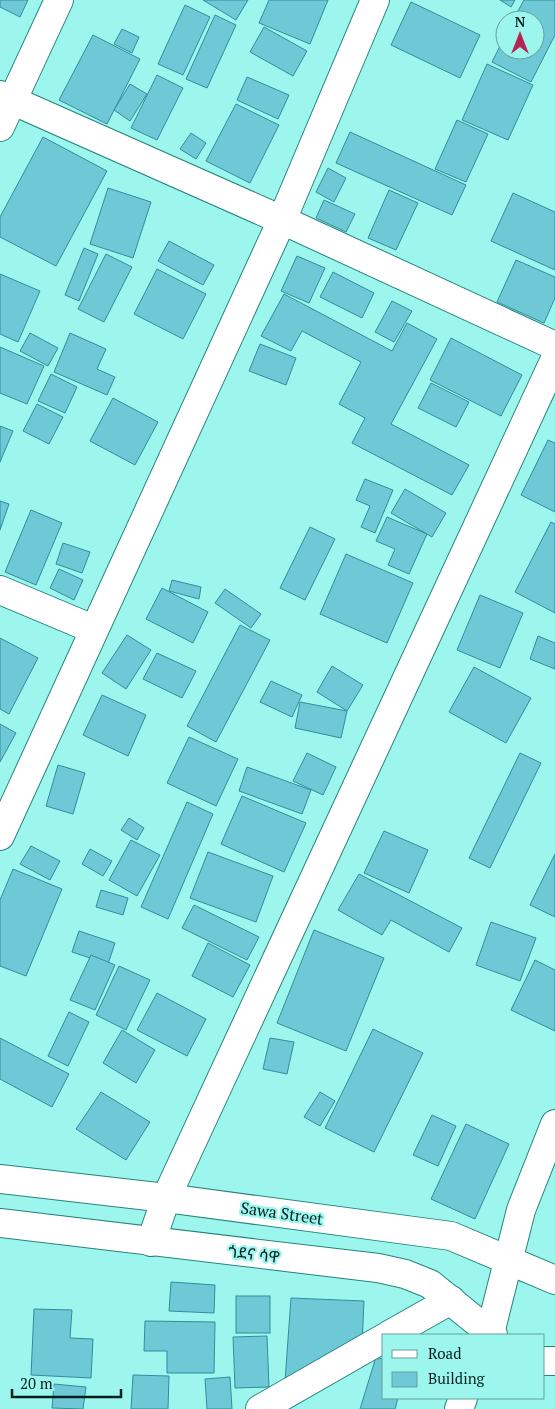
<svg xmlns="http://www.w3.org/2000/svg" width="555" height="1409" font-family="'PT Serif','Noto Sans Ethiopic',serif">
	<style>
		.building { fill: #6fc8d5; stroke: #308d9a }
		.lines { fill: none; stroke-linecap: round; stroke-linejoin: round }
		.minor-casing { stroke: #24857e; stroke-width: 30 }
		.secondary-casing { stroke: #24857e; stroke-width: 30 }
		.primary-casing { stroke: #24857e; stroke-width: 30 }
		.minor { stroke: #fff; stroke-width: 28 }
		.secondary { stroke: #fff; stroke-width: 28 }
		.primary { stroke: #fff; stroke-width: 28 }
		.labels { text-anchor: middle; dominant-baseline: central; stroke-width: 4.5; stroke-linejoin: round; paint-order: stroke }
		.street-label { font-size: 16px; fill: #04211f; stroke: #9df6ed }
	</style>
	<rect width="100%" height="100%" fill="#9df6ed"/>
	<g class="building">
		<polygon points="0,0 28,0 20,17 0,7"/>
		<polygon points="203,0 248,0 236,20"/>
		<polygon points="269,0 328,0 310,44 259,23"/>
		<polygon points="500,0 515,0 511,7"/>
		<polygon points="524,0 555,0 555,35 531,82 492,62 505,36 505,50 535,50 535,20 513,20"/>
		<polygon points="411,2 480,35 460,78 391,45"/>
		<polygon points="185,5 210,17 183,75 158,64"/>
		<polygon points="215,15 236,25 207,88 186,79"/>
		<polygon points="264,27 307,51 293,76 250,52"/>
		<polygon points="122,29 139,37 132,53 114,44"/>
		<polygon points="93,35 140,59 107,124 59,100"/>
		<polygon points="487,64 533,85 508,140 462,120"/>
		<polygon points="157,75 183,88 157,140 131,128"/>
		<polygon points="247,77 289,95 278,119 237,100"/>
		<polygon points="130,84 147,94 130,121 114,110"/>
		<polygon points="236,104 279,125 250,183 206,161"/>
		<polygon points="457,120 488,134 466,182 435,169"/>
		<polygon points="350,132 466,185 452,215 336,163"/>
		<polygon points="191,133 206,143 196,159 180,149"/>
		<polygon points="43,137 107,171 56,266 0,237 0,217"/>
		<polygon points="328,168 346,178 334,202 316,192"/>
		<polygon points="108,188 151,202 133,258 90,244"/>
		<polygon points="389,190 418,203 396,250 368,238"/>
		<polygon points="513,193 555,212 555,270 491,241"/>
		<polygon points="324,200 355,214 346,232 316,218"/>
		<polygon points="169,241 214,265 203,285 158,261"/>
		<polygon points="84,248 98,254 79,301 65,295"/>
		<polygon points="106,254 132,267 104,322 78,309"/>
		<polygon points="297,256 325,268 309,303 281,291"/>
		<polygon points="516,260 555,277 555,298 544,323 497,302"/>
		<polygon points="157,269 206,294 183,339 134,314"/>
		<polygon points="333,272 374,293 362,318 320,297"/>
		<polygon points="0,274 40,291 18,342 0,334"/>
		<polygon points="284,294 392,351 407,323 437,339 391,424 469,465 452,495 352,443 365,418 339,404 361,362 302,331 291,351 261,336"/>
		<polygon points="392,301 412,311 394,342 375,332"/>
		<polygon points="30,333 58,348 48,366 20,351"/>
		<polygon points="70,333 106,349 97,369 115,377 107,395 54,372"/>
		<polygon points="451,338 522,375 501,416 430,380"/>
		<polygon points="260,344 296,358 286,385 249,371"/>
		<polygon points="0,347 44,366 27,404 0,393"/>
		<polygon points="51,374 77,387 65,413 38,401"/>
		<polygon points="431,383 469,402 456,427 418,408"/>
		<polygon points="113,398 158,422 135,465 90,441"/>
		<polygon points="37,404 63,417 49,444 23,431"/>
		<polygon points="0,426 13,431 0,462"/>
		<polygon points="548,440 555,443 555,512 521,495"/>
		<polygon points="365,479 393,490 375,533 361,527 370,506 356,500"/>
		<polygon points="405,489 446,513 432,537 391,513"/>
		<polygon points="0,501 9,504 0,530"/>
		<polygon points="31,510 62,523 36,585 5,572"/>
		<polygon points="387,517 427,534 409,574 388,565 395,549 376,541"/>
		<polygon points="551,522 555,524 555,613 515,592"/>
		<polygon points="310,527 335,539 305,600 280,588"/>
		<polygon points="63,543 90,552 82,573 56,564"/>
		<polygon points="346,554 413,583 387,643 320,614"/>
		<polygon points="59,569 83,580 74,600 50,588"/>
		<polygon points="172,580 201,587 199,599 169,591"/>
		<polygon points="162,588 208,612 193,643 146,619"/>
		<polygon points="225,589 261,614 251,628 215,603"/>
		<polygon points="480,595 523,613 500,668 457,650"/>
		<polygon points="240,625 270,640 216,742 187,726"/>
		<polygon points="127,635 151,650 126,689 102,673"/>
		<polygon points="538,636 555,643 555,669 530,659"/>
		<polygon points="0,638 38,658 9,714 0,709"/>
		<polygon points="157,653 196,671 182,698 143,679"/>
		<polygon points="332,666 363,685 347,711 317,692"/>
		<polygon points="474,667 531,698 506,743 449,712"/>
		<polygon points="271,681 302,695 292,717 260,702"/>
		<polygon points="102,695 146,715 128,756 83,735"/>
		<polygon points="300,702 347,711 341,738 295,728"/>
		<polygon points="0,724 16,733 0,762"/>
		<polygon points="189,737 238,759 216,806 167,783"/>
		<polygon points="307,753 336,767 323,795 293,781"/>
		<polygon points="520,753 541,763 490,868 469,858"/>
		<polygon points="58,765 85,773 73,814 46,806"/>
		<polygon points="247,767 311,790 302,814 239,791"/>
		<polygon points="242,796 306,823 284,872 221,844"/>
		<polygon points="187,802 213,814 168,919 141,907"/>
		<polygon points="129,818 144,828 137,840 121,830"/>
		<polygon points="384,831 428,850 409,893 364,873"/>
		<polygon points="131,840 160,855 137,896 109,880"/>
		<polygon points="31,846 60,861 50,880 20,864"/>
		<polygon points="90,849 112,861 103,876 82,864"/>
		<polygon points="208,852 273,876 256,922 190,898"/>
		<polygon points="555,854 555,917 530,905"/>
		<polygon points="13,869 62,889 26,976 0,966 0,900"/>
		<polygon points="359,874 462,928 449,952 391,920 382,935 338,910"/>
		<polygon points="101,890 128,898 123,915 96,907"/>
		<polygon points="194,905 259,937 247,960 182,928"/>
		<polygon points="491,922 536,938 520,981 476,965"/>
		<polygon points="314,930 384,958 346,1051 277,1023"/>
		<polygon points="79,931 115,943 108,964 72,952"/>
		<polygon points="208,943 250,965 233,997 192,976"/>
		<polygon points="91,955 115,965 95,1010 70,1000"/>
		<polygon points="535,960 555,970 555,1031 511,1010"/>
		<polygon points="119,966 150,980 126,1030 96,1015"/>
		<polygon points="157,993 206,1019 187,1056 137,1030"/>
		<polygon points="69,1012 89,1022 68,1066 48,1056"/>
		<polygon points="373,1029 423,1053 374,1152 325,1128"/>
		<polygon points="122,1030 155,1050 136,1083 103,1063"/>
		<polygon points="0,1038 69,1074 52,1107 0,1079"/>
		<polygon points="270,1038 294,1042 287,1074 263,1069"/>
		<polygon points="101,1092 150,1122 126,1160 76,1129"/>
		<polygon points="320,1092 335,1101 320,1126 304,1117"/>
		<polygon points="432,1115 456,1126 438,1166 413,1155"/>
		<polygon points="466,1124 509,1144 475,1219 431,1199"/>
		<polygon points="171,1282 215,1285 214,1313 169,1311"/>
		<rect x="236" y="1296" width="34" height="37"/>
		<polygon points="291,1298 364,1301 362,1345 285,1381"/>
		<polygon points="34,1309 72,1310 70,1338 93,1339 91,1378 31,1375"/>
		<polygon points="145,1321 215,1322 214,1373 167,1373 167,1351 144,1351"/>
		<polygon points="267,1336 269,1387 235,1388 233,1337"/>
		<polygon points="376,1357 384,1360 384,1398 398,1398 395,1409 360,1409"/>
		<polygon points="133,1375 169,1376 168,1409 131,1409"/>
		<polygon points="230,1377 232,1409 207,1409 205,1379"/>
		<polygon points="54,1384 86,1387 83,1409 52,1408"/>
	</g>
	<g class="lines">
		<defs>
			<g id="minor">
				<polyline points="0,95 282,220 555,346"/>
				<polyline points="0,127 59,0"/>
				<polyline points="0,590 93,629"/>
				<polyline points="0,836 282,220 375,0"/>
				<polyline points="151,1242 166,1198 555,359"/>
				<polyline points="389,1335 451,1300"/>
				<polyline points="260,1409 384,1338"/>
				<polyline points="459,1409 463,1398"/>
			</g>
			<polyline id="secondary" points="490,1333 521,1210 555,1124"/>
			<g id="primary">
				<polyline points="0,1179 166,1198 451,1236 555,1280"/>
				<polyline points="0,1223 378,1268 405,1274 430,1284 493,1335"/>
				<polyline points="544,1361 555,1361"/>
			</g>
		</defs>
		<use href="#minor" class="minor-casing"/>
		<use href="#secondary" class="secondary-casing"/>
		<use href="#primary" class="primary-casing"/>
		<use href="#minor" class="minor"/>
		<use href="#secondary" class="secondary"/>
		<use href="#primary" class="primary"/>
	</g>
	<g class="labels">
		<g class="street-label">
			<text transform="translate(282 1213) rotate(8)">Sawa Street</text>
			<text transform="translate(254 1254) rotate(7)">ጎደና ሳዋ</text>
		</g>
	</g>
	<rect x="382" y="1334" width="162" height="65" fill="#9df6ed" stroke="#60a19b"/>
	<rect x="392" y="1350" width="25" height="8" fill="#ffffff" stroke="#60a19b"/>
	<text x="428" y="1359" font-size="15" fill="#04211f">Road</text>
	<rect x="392" y="1372" width="25" height="15" fill="#6fc8d5" stroke="#60a19b"/>
	<text x="428" y="1384" font-size="15" fill="#04211f">Building</text>
	<g transform="translate(520 35)"><circle r="24" fill="#9df6ed" stroke="#60a19b"/>
	<path d="M0-4L9 19L0 12L-9 19Z" fill="#b52553"/>
	<text y="-8" font-size="14" font-weight="bold" text-anchor="middle" fill="#04211f">N</text>
	</g>
	<path d="M12 1389v8h109v-8" fill="none" stroke="#04211f" stroke-width="2.5"/>
	<text x="20" y="1389" font-size="15" fill="#04211f" stroke="#9df6ed" stroke-width="4" paint-order="stroke">20 m</text>
</svg>
